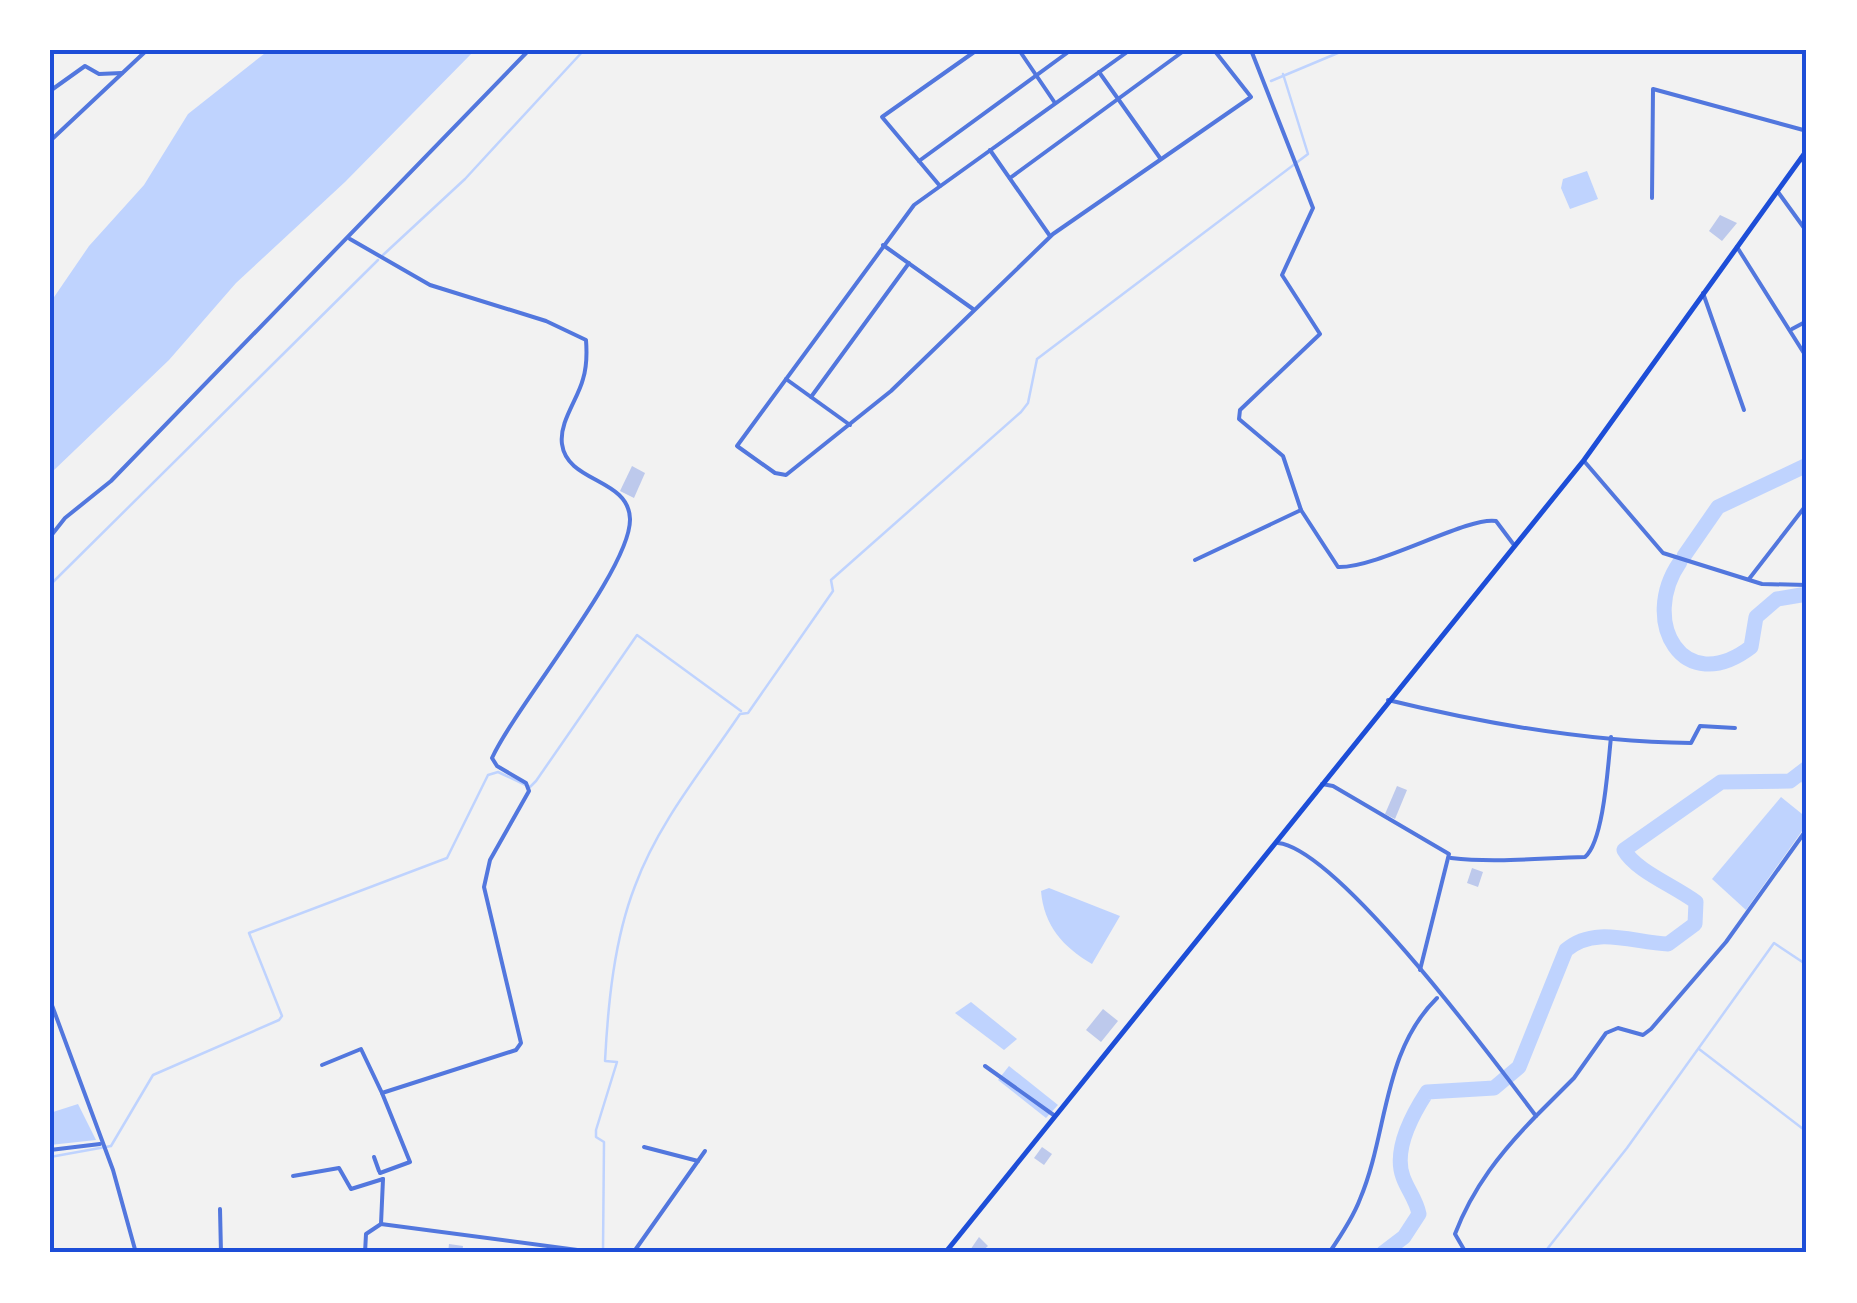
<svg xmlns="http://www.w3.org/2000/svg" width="1857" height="1303" font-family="'Golos Text',sans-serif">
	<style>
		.water { fill: #bfd3fe }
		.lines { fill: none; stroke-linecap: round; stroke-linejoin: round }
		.stream { stroke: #bfd3fe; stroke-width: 2.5 }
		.river { stroke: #bfd3fe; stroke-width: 15 }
		.building { fill: #bdc9ec }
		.minor { stroke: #5277de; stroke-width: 4 }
		.secondary { stroke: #1d4ed8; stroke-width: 5 }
		.neatline { fill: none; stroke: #1d4ed8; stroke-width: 4 }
	</style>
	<rect width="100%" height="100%" fill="#f2f2f2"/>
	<g class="water">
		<polygon points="269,50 475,50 345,182 236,283 169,360 52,472 50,479 50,303 89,246 144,185 188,114"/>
		<polygon points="1587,171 1598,199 1570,209 1561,188 1563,179"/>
		<polygon points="1781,797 1807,818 1807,824 1746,910 1712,879"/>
		<path d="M1049 888 1120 916 1092 964C1063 947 1044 926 1041 891Z"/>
		<polygon points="971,1002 1017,1039 1004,1050 955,1013"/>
		<polygon points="1009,1066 1058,1105 1046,1118 998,1080"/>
		<polygon points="78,1104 96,1140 50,1145 50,1113"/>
	</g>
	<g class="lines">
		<g class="stream">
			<polyline points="1271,81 1345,50"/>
			<polyline points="383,255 465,179 584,50"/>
			<polyline points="50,585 378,260"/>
			<polyline points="1800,773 1807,795"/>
			<polyline points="1699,1049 1807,1132"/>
			<polyline points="50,1157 111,1146 153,1075 279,1020 282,1016 249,933 447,858 488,775 498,772 530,787 536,781 637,635 741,711"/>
			<path d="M603 1251 604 1142 596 1137V1130L617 1062 605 1061C608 1004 614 940 635 886 658 823 703 769 740 714L748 713 833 591 831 580 1021 412 1028 403 1037 359 1308 154 1283 74"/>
			<polyline points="1394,1253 1398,1242"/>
			<polyline points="1544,1253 1627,1148 1774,943 1807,965"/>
		</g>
		<g class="river">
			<polyline points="1684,556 1718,507 1807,465"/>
			<path d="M1680 562C1639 621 1683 699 1751 647L1756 617 1777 599 1807 594"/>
			<path d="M1383 1253 1404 1237 1419 1214C1416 1199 1408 1191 1403 1177 1393 1150 1412 1115 1427 1092L1494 1088 1519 1067 1566 950C1595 925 1634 943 1668 944L1695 924 1696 902C1673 885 1636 871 1624 850L1721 782 1790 781 1807 768"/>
		</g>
	</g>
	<g class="building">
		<polygon points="1720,215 1737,223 1722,241 1709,231"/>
		<polygon points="632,466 645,473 634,498 620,491"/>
		<polygon points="1397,786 1407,790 1395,819 1385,814"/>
		<polygon points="1472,868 1483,872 1478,887 1467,883"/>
		<polygon points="1103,1009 1118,1021 1101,1042 1086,1030"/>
		<polygon points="1042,1147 1052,1154 1044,1165 1034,1158"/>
		<polygon points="979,1237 988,1246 980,1253 968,1253"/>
		<polygon points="449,1244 463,1246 462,1253 448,1253"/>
	</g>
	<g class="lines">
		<g class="minor">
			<polyline points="1019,50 1055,103"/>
			<polyline points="1130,50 914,205 737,446 775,473 786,475 891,391 1053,234 1251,97 1214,50"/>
			<path d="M1251 50 1313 208 1282 275 1320 334 1240 410 1239 419 1283 456 1301 510 1338 567C1379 568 1468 516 1496 521L1514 545"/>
			<polyline points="1099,72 1160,158"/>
			<polyline points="50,91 85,66 99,74 122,73"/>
			<polyline points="50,141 147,50"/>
			<polyline points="990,150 1050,236"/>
			<polyline points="1801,158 1807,167"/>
			<polyline points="919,161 1071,50"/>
			<polyline points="1010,178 1185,50"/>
			<polyline points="940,186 882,117 977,50"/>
			<polyline points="1778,192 1807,232"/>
			<polyline points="1652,198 1653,89 1807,131"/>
			<path d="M350 239 430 285 546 321 586 340C587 353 587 366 583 379 578 399 559 422 562 444 567 483 629 478 630 519 631 569 517 704 492 758L497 766 526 783 529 791 490 860 484 887 521 1043 516 1050 382 1093 410 1162 380 1173"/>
			<polyline points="883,245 973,309"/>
			<polyline points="1737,247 1807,358"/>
			<polyline points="1703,293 1744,410"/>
			<polyline points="1792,329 1807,321"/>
			<polyline points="786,379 850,425"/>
			<polyline points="811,397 909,263"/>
			<polyline points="1584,461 1663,553 1762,584 1807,585"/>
			<polyline points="50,537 65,518 111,481 529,50"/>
			<polyline points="1195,560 1301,510"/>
			<polyline points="1749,579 1807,504"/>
			<path d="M1388 700C1486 724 1591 742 1691 743L1700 726 1735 728"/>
			<polyline points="1322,784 1333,786 1449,854 1420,970"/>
			<path d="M1278 843C1338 849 1496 1063 1536 1116 1501 1152 1473 1187 1455 1234L1466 1253"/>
			<path d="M1451 858C1495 863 1540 858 1585 857 1604 841 1608 764 1611 737"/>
			<polyline points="50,1000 113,1170 136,1253"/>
			<polyline points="322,1065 361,1049 382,1093"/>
			<polyline points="985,1066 1055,1116"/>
			<polyline points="1536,1116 1574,1078 1606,1033 1618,1028 1643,1035 1651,1029 1726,942 1807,829"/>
			<polyline points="644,1147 698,1161"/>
			<polyline points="50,1150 100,1144"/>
			<polyline points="374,1157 379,1171"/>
			<polyline points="293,1176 339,1168 351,1189 383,1179"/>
			<polyline points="220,1209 221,1253"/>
			<polyline points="381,1224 383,1179"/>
			<polyline points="365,1253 366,1234 381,1224 600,1253"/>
			<polyline points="633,1253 705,1151"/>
			<path d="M1329 1253C1340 1237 1353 1218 1360 1199 1388 1133 1382 1052 1437 998"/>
		</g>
		<polyline class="secondary" points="945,1253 1584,460 1807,150"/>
	</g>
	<rect width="1857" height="1303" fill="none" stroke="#ffffff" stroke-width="105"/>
	<rect x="52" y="52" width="1752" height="1198" class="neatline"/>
</svg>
